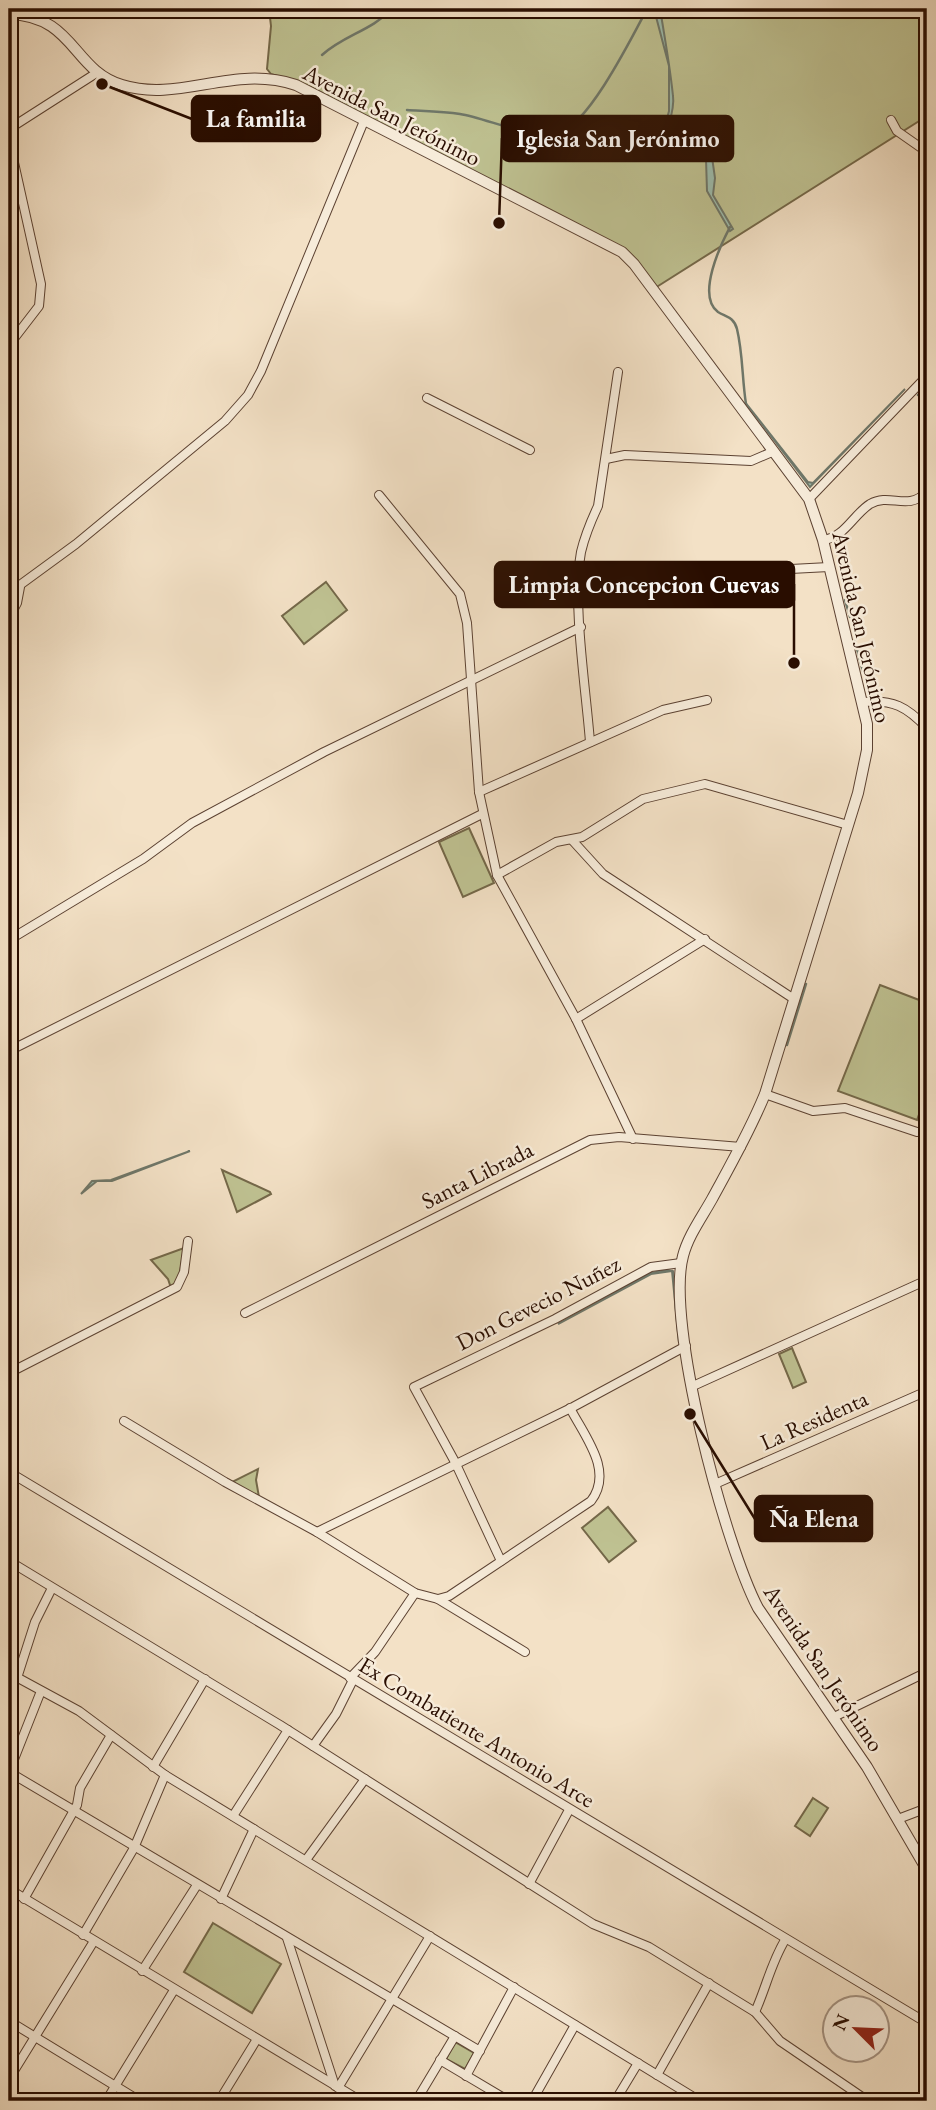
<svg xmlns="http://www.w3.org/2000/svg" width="936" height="2110" font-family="'EB Garamond',serif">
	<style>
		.green { fill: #bfc292; stroke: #746849; stroke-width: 2 }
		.water { fill: #9dbeaf; stroke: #6f7769; stroke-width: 2 }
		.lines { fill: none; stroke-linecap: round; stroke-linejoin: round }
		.stream { stroke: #6f7769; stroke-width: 2.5 }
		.minor-casing { stroke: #5c4232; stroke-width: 10 }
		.tertiary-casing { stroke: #5c4232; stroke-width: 12 }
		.minor { stroke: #f7ecda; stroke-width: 8 }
		.tertiary { stroke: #f7ecda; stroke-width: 10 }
		.labels { text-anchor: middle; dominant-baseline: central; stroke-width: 5; stroke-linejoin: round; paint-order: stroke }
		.street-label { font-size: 23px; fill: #290d00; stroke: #f7ecda }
		.leader { fill: none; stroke: #290d00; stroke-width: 2.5 }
		.callout-dot { fill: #290d00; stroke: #f7ecda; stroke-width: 2.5 }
		.callout { fill: #290d00; stroke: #290d00; stroke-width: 2.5 }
		.callout-label { font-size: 24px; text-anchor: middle; font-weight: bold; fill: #fff }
	</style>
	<rect width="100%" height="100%" fill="#f3e1c6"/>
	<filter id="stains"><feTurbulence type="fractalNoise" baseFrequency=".00286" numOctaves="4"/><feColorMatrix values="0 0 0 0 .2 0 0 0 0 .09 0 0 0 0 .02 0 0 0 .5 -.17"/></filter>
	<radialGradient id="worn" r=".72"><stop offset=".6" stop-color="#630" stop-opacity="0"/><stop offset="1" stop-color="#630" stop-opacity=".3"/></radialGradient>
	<g class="green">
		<path d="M9 9H137C104 16 39 20 9 9Z"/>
		<polygon points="269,9 927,9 927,116 655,288 636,261 311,87 271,74 267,69 271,26"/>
		<polygon points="326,582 347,610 304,644 282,616"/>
		<polygon points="469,828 494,883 463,897 439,842"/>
		<polygon points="880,985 927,1003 927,1092 917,1120 838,1091"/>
		<polygon points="222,1170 270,1192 271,1194 237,1212"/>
		<polygon points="184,1248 179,1279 171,1288 168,1279 151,1260"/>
		<polygon points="792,1348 806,1382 793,1388 779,1354"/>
		<polygon points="258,1469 256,1480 259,1497 232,1482"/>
		<polygon points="608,1507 636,1541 609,1562 582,1528"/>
		<polygon points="813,1798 828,1808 810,1836 795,1826"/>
		<polygon points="213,1923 281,1964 252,2013 184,1972"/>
		<polygon points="455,2042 474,2053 465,2069 446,2059"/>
	</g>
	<g class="water">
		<path d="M654 9H660C665 38 670 67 673 96 675 108 669 123 666 135 677 149 696 144 711 150L715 178 713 195 733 229 730 231 707 191 706 159 703 154 668 147 663 134 669 111V66Z"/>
		<polygon points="905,389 810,487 745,402 808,482 813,483"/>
		<polygon points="190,1151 112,1181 97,1181 81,1194 92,1181 111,1180"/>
		<polygon points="667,1270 673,1271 679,1343 672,1271 651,1274 558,1324 651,1273"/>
	</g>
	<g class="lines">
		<g class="stream">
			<path d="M322 55C344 35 371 31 392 9"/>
			<path d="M407 110C424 111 443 111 460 114 486 118 536 141 559 133 589 124 632 37 647 9"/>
			<path d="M730 227C721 244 696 296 718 312 726 317 734 317 737 329 743 354 742 379 746 404"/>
			<polyline points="918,395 927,384"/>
			<polyline points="845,600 850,617"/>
			<polyline points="855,641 863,672"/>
			<polyline points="787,1045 806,984"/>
		</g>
		<defs>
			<g id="minor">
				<polyline points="891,120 897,131 927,152"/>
				<polyline points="9,129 98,72"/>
				<polyline points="9,140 41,284 39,306 9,345"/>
				<polyline points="427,398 530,450"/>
				<polyline points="606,459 625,455 751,461 772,452"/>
				<polyline points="379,495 460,594 467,623 479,792 497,875 576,1019 633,1139"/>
				<polyline points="809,499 927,376"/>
				<path d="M823 540C844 538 853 515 870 504 891 492 906 512 927 492"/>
				<polyline points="579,580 829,567"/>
				<polyline points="9,593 76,544 225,421 248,395 261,371 364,121"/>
				<polyline points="9,618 17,603 20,587"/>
				<path d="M863 702C893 699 907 707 927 728"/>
				<path d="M590 742C586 689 572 602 581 552 585 535 591 521 598 506L618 372"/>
				<polyline points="479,792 663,710 707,700"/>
				<polyline points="572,840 603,874 794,999"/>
				<polyline points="497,875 556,842 582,837 643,799 705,784 848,825"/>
				<polyline points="9,940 143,859 192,823 324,752 581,627"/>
				<polyline points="576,1019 705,939"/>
				<polyline points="9,1051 482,814"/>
				<polyline points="765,1094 813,1111 845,1108 917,1132"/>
				<polyline points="245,1313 590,1140 619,1137 741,1147"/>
				<polyline points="9,1373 177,1287 184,1272 188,1241"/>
				<polyline points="693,1386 927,1280"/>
				<polyline points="124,1421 225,1482 317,1532 415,1593 438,1599 525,1652"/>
				<polyline points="9,1472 927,2023"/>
				<polyline points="715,1484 927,1391"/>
				<polyline points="317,1532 573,1407 686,1346"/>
				<polyline points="9,1561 280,1725 593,1924 649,1947 755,2012 780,2041 868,2101"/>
				<polyline points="501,1561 455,1462 414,1387 555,1319 651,1267 681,1263"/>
				<path d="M438 1599 449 1596 591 1501C614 1471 585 1437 570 1408"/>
				<polyline points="9,1673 79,1711 165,1775 700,2101"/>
				<polyline points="17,1678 35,1622 52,1588"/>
				<polyline points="350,1678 375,1652 415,1593"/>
				<polyline points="834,1717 927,1672"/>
				<polyline points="313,1746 336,1714 353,1680"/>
				<polyline points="153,1767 205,1679"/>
				<polyline points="9,1772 480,2051"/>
				<polyline points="9,1772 41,1691"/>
				<polyline points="233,1816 288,1730"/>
				<polyline points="898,1819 927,1808"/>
				<polyline points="306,1860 365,1779"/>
				<polyline points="529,1884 569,1810"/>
				<polyline points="9,1889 361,2101"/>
				<polyline points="24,1899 77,1805 80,1788 111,1735"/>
				<polyline points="221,1899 254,1829"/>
				<polyline points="83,1935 134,1848 165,1775"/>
				<polyline points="287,1938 335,2086"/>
				<polyline points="142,1971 197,1885"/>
				<path d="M755 2012C766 1988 771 1963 785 1940"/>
				<polyline points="9,2021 140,2101"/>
				<polyline points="440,2060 509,2101"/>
				<polyline points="657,2075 709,1983"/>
				<polyline points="466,2076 514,1987"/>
				<polyline points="9,2079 94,1941"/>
				<polyline points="338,2088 430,1936"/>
				<polyline points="106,2101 174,1990"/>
				<polyline points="219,2101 257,2039"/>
				<polyline points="416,2101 455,2036"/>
				<polyline points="532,2101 575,2025"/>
				<polyline points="615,2101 638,2063"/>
			</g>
			<path id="tertiary" d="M9 14C75 16 72 70 122 85 180 103 233 64 296 85L622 252 634 264 809 499 823 540 867 724V750L858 793 765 1094C750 1131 731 1164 712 1199 702 1217 688 1236 683 1256 665 1322 725 1545 758 1608L867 1767 927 1870"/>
		</defs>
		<use href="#minor" class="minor-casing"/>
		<use href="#tertiary" class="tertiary-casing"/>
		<use href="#minor" class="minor"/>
		<use href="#tertiary" class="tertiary"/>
	</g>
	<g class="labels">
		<g class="street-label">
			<text transform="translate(392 115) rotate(27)">Avenida San Jerónimo</text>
			<text transform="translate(862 627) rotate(77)">Avenida San Jerónimo</text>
			<text transform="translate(477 1175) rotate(-27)">Santa Librada</text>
			<text transform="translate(538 1303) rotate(-27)">Don Gevecio Nuñez</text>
			<text transform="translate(814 1420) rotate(-24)">La Residenta</text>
			<text transform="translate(824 1668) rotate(56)">Avenida San Jerónimo</text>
			<text transform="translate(477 1732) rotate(31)">Ex Combatiente Antonio Arce</text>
		</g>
	</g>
	<path class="leader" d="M102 84L192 119M499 223L502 138M794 663L794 584M690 1414L755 1519"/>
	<g class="callout-dot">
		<circle cx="102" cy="84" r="7"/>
		<circle cx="499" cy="223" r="7"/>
		<circle cx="794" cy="663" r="7"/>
		<circle cx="690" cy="1414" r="7"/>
	</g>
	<g class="callout">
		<rect x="192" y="96" width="128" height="45" rx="7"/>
		<rect x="502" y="116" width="231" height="45" rx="7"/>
		<rect x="495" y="562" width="299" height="45" rx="7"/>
		<rect x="755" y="1496" width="117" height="45" rx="7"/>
	</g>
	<g class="callout-label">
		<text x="256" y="127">La familia</text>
		<text x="618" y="147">Iglesia San Jerónimo</text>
		<text x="644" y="593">Limpia Concepcion Cuevas</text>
		<text x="814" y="1527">Ña Elena</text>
	</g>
	<rect width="936" height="2110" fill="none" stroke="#f3e1c6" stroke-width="35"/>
	<rect x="10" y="10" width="915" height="2089" fill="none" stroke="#290d00" stroke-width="3.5"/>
	<rect x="18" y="18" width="901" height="2075" fill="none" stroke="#290d00" stroke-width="2"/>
	<g transform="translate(856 2029) rotate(294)"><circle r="33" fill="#f7ecda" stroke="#a59383" stroke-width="2"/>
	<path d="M0-5L12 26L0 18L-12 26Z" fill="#8f2418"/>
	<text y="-10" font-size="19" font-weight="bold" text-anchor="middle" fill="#290d00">N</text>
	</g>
	<rect width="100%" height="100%" filter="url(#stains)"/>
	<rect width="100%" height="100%" fill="url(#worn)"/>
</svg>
